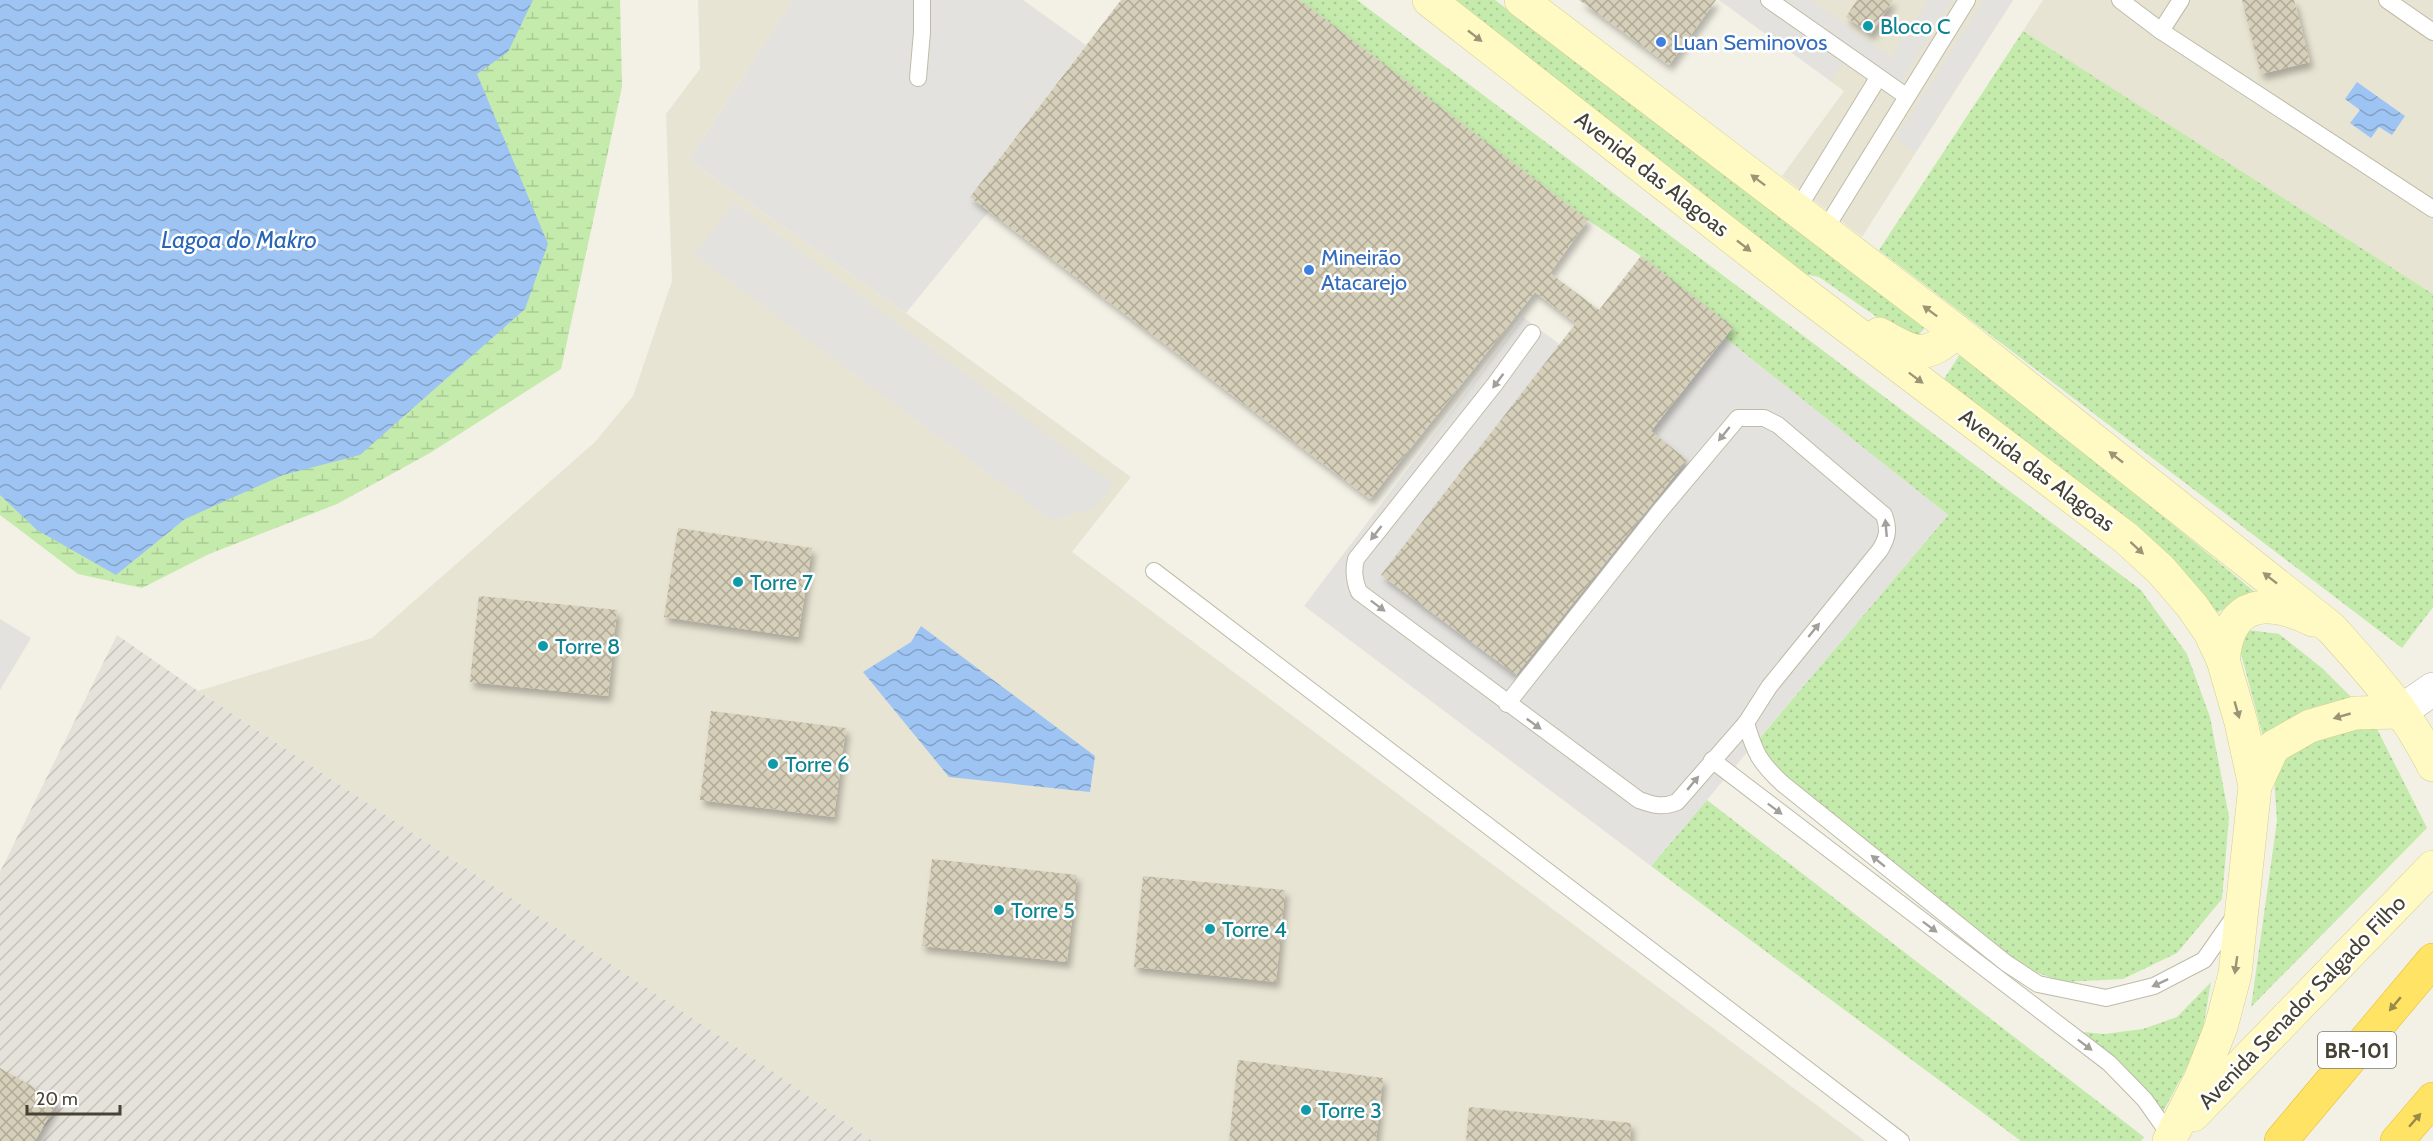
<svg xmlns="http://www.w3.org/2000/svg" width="2433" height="1141" font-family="Cabin,sans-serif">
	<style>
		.residential { fill: #e8e4d3 }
		.industrial { fill: url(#industrial-furrows) }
		.grass { fill: url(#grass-dots) }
		.wetland { fill: url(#wetland-marsh) }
		.parking { fill: #e4e2de }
		.water { fill: url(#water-waves) }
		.building { fill: url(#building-cross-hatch); filter: url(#shadow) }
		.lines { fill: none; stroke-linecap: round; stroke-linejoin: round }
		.lane-casing { stroke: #bfbba7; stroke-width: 18 }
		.street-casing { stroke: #bfbba7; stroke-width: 34 }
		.secondary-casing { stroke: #d6ce93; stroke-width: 34 }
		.highway-casing { stroke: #e4bd2e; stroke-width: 34 }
		.lane { stroke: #fff; stroke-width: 16 }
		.street { stroke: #fff; stroke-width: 33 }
		.secondary { stroke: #fffac4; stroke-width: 33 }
		.highway { stroke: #ffe365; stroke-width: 33 }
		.oneway { fill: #999575 }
		.oneway2 { fill: #a2a09a }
		.oneway3 { fill: #998a4a }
		.culture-dot { fill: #0f9aa8; stroke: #fff; stroke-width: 2 }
		.shop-dot { fill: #3f7fe0; stroke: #fff; stroke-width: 2 }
		.labels { text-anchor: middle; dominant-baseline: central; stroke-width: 5; stroke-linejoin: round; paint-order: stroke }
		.shield { fill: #fff; stroke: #7e7b71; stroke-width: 1.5 }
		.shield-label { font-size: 21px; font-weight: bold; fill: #464234 }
		.culture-label { font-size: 22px; fill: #0d838f; stroke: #fff; text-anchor: start }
		.shop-label { font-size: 22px; fill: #366cbe; stroke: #fff; text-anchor: start }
		.street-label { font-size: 22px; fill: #464234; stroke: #fff }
		.water-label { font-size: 24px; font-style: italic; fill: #2965b7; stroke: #fff }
	</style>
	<defs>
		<pattern id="industrial-furrows" width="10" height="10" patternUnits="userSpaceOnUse" patternTransform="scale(1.5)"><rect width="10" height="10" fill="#e5e2da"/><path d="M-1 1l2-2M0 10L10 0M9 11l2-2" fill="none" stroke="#c6c3bc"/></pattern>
		<pattern id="grass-dots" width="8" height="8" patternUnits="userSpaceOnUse" patternTransform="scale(1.5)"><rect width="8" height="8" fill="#c4eaac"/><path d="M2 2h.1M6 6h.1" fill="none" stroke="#aaca95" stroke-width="1.8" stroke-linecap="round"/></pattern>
		<pattern id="wetland-marsh" width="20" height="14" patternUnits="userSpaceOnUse" patternTransform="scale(1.5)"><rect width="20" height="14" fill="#c4eaac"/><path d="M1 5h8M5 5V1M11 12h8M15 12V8" fill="none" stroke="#aaca95"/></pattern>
		<pattern id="water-waves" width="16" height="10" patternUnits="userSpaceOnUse" patternTransform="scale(1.5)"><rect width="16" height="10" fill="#9ec4f3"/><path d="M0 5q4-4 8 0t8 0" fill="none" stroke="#83a1c6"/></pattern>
		<pattern id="building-cross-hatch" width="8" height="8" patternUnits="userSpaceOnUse" patternTransform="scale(1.5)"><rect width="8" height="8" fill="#d6cfba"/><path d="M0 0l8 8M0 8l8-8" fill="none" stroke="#afaa98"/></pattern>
		<filter id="shadow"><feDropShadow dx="3.5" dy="6" stdDeviation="3" flood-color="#0004"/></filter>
	</defs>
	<rect width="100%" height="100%" fill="#f3f1e5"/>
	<g class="residential">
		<polygon points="698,0 793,0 689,160 906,313 1131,477 1072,552 1865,1141 872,1141 771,1070 198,691 372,638 595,442 633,396 672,281 666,114 700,69"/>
		<polygon points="1719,0 2013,0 1862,237 1782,176 1844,91"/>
		<polygon points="2043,0 2433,0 2433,294 2023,31"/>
	</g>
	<polygon class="industrial" points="117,635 198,691 771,1070 872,1141 0,1141 0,872"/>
	<g class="grass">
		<polygon points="1300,0 1357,0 2141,590 2187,654 2210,717 2229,817 2222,899 2177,953 2123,979 2063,982 2022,967 1764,776 1758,740 1948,515 1725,338 1732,327 1641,256 1588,220"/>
		<polygon points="1448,0 1495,0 1927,325 1913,342 1819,277 1795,272"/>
		<polygon points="2023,31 2433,294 2433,607 2402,648 1879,250"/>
		<polygon points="1962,351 2256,593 2216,613 2171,566 1944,379"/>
		<polygon points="2248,630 2279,634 2322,668 2371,717 2427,828 2251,1007 2277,821 2274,778 2239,646"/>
		<polygon points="1707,800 2144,1137 2141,1141 2021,1141 1651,866"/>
		<polygon points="2211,982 2201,1041 2159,1119 2074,1031 2104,1034 2143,1029 2177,1017"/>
	</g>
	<polygon class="wetland" points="0,0 620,0 622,87 561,369 430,453 337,504 209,554 142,588 78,574 0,515"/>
	<g class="parking">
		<polygon points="793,0 1023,0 1086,45 970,197 989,211 906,313 689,160"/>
		<polygon points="1719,0 1756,0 1843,63 1831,81"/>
		<polygon points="1781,0 1810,0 1891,57 1928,0 1953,0 1900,82"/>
		<polygon points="1984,0 2013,0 1915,153 1896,138"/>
		<polygon points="735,203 1114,484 1095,508 1051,520 694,254"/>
		<polygon points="1523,317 1659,418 1673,404 1725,338 1948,515 1651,866 1304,606"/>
		<polygon points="0,619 31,638 0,690"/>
	</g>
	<g class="water">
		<polygon points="0,0 533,0 508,52 477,74 548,244 525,309 360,455 283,475 185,519 116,575 37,530 0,495"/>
		<polygon points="2357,82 2405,116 2392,135 2379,127 2371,138 2350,123 2360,110 2345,99"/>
		<polygon points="921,626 1095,756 1090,792 949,777 863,672 911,642"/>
	</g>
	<g class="building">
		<polygon points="1121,0 1300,0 1588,220 1550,273 1599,310 1641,256 1733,327 1651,431 1687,460 1516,675 1381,575 1576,323 1535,292 1370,499 970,197"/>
		<polygon points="1579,0 1716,0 1669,65"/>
		<polygon points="1857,0 1893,0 1871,34 1846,17"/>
		<polygon points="2242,0 2294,0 2310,62 2261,74"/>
		<polygon points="678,528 812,548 798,637 664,617"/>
		<polygon points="479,596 617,610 608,696 470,682"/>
		<polygon points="711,711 846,728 834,817 700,800"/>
		<polygon points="932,859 1077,875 1067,962 922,946"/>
		<polygon points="1143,876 1285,890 1276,982 1134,967"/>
		<polygon points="1238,1060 1383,1078 1376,1141 1229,1141"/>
		<polygon points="0,1068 58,1101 35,1141 0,1141"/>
		<polygon points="1469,1107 1631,1123 1630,1141 1466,1141"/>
	</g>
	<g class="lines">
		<defs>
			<g id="lane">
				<polyline points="1769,0 1906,96"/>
				<polyline points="2120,0 2161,31 2433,209"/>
				<polyline points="2387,0 2433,32"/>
				<polyline points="2161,31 2181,0"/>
				<polyline points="918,78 922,32 922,0"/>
				<polyline points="1797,210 1878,78"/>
				<polyline points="1824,231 1967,0"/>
				<polyline points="1154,571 1901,1141"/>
				<path d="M1507 704 1659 512 1738 418H1764L1778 425 1884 515C1889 529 1888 537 1880 550L1769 687 1746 723 1677 802C1662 808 1653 805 1639 800L1359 592C1354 580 1353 571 1356 559L1495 384 1532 333"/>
				<path d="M1746 723C1755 753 1759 762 1783 784L2006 963 2038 984 2106 998 2154 986 2204 960 2234 917"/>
				<polyline points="1712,760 2109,1063 2145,1100 2171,1137"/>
			</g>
			<polyline id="street" points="2400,712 2433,689"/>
			<g id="secondary">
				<polyline points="1429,0 1798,289 2126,538 2161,570 2192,606 2210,632 2223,660 2241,722 2255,786 2235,974 2221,1027 2200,1080 2169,1141"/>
				<path d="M1521 0 1956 331 2331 628C2369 670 2408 713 2433 765"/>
				<path d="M1879 334C1914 353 1925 362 1956 331"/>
				<path d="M2223 660C2224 652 2225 644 2228 636 2242 595 2283 605 2313 620"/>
				<polyline points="2255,786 2273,747 2310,726 2355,713 2400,712"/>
				<polyline points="2193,1115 2433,867"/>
			</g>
			<g id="highway">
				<polyline points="2281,1141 2433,960"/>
				<polyline points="2397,1141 2433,1099"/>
			</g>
		</defs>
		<use href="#lane" class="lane-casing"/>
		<use href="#street" class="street-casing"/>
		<use href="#secondary" class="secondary-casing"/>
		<use href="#highway" class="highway-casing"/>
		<use href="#lane" class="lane"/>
		<use href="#street" class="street"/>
		<use href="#secondary" class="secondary"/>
		<use href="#highway" class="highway"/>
	</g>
	<defs><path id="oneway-solid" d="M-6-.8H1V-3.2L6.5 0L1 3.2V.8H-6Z" transform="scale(1.5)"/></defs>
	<g class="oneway">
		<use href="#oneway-solid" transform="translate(1475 36) rotate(38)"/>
		<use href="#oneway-solid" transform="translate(1758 180) rotate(-143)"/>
		<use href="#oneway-solid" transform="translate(1744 246) rotate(38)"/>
		<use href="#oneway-solid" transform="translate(1930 311) rotate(-143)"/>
		<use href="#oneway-solid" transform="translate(1916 378) rotate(37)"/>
		<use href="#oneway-solid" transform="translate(2116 457) rotate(-142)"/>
		<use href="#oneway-solid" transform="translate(2137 548) rotate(43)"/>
		<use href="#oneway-solid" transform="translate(2270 578) rotate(-142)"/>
		<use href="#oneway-solid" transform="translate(2237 710) rotate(74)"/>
		<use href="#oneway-solid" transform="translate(2342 716) rotate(164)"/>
		<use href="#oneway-solid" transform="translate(2236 965) rotate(98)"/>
	</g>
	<g class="oneway2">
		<use href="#oneway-solid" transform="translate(1498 381) rotate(127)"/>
		<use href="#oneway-solid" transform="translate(1724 434) rotate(129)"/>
		<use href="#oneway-solid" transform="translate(1886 528) rotate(-95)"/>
		<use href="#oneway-solid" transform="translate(1376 533) rotate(128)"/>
		<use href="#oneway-solid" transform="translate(1378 606) rotate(37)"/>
		<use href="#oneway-solid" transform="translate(1814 630) rotate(-51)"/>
		<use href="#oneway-solid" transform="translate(1534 724) rotate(36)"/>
		<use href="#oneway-solid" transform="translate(1693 783) rotate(-50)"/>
		<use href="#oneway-solid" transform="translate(1775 809) rotate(37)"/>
		<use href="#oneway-solid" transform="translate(1878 861) rotate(-141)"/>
		<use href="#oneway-solid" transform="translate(1930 927) rotate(37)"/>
		<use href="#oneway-solid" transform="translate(2160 983) rotate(155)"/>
		<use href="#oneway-solid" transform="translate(2085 1045) rotate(37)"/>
	</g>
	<g class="oneway3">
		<use href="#oneway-solid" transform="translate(2395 1004) rotate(130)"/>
		<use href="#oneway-solid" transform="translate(2415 1120) rotate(-49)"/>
	</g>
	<g class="culture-dot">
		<circle cx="1868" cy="26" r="6"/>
		<circle cx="738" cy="582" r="6"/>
		<circle cx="543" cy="646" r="6"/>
		<circle cx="773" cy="764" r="6"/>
		<circle cx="999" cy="910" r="6"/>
		<circle cx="1210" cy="929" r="6"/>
		<circle cx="1306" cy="1110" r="6"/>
	</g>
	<g class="shop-dot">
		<circle cx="1661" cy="42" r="6"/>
		<circle cx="1309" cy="270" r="6"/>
	</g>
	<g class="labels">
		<rect class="shield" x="2318" y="1032" width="78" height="36" rx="4.5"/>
		<g class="shield-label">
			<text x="2357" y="1050">BR-101</text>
		</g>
		<g class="culture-label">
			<text x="1880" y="26">Bloco C</text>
			<text x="750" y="582">Torre 7</text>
			<text x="555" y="646">Torre 8</text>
			<text x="785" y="764">Torre 6</text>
			<text x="1011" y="910">Torre 5</text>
			<text x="1222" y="929">Torre 4</text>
			<text x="1318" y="1110">Torre 3</text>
		</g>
		<g class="shop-label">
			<text x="1673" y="42">Luan Seminovos</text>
			<text x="1321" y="257">Mineirão<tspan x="1321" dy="25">Atacarejo</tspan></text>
		</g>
		<g class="street-label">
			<text transform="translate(1652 174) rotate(38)">Avenida das Alagoas</text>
			<text transform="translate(2037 470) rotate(37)">Avenida das Alagoas</text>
			<text transform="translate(2302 1002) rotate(-46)">Avenida Senador Salgado Filho</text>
		</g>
		<g class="water-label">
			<text x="239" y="239">Lagoa do Makro</text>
		</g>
	</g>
	<path d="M27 1105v9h93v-9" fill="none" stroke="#464234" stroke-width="3"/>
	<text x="36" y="1105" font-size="18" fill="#464234" stroke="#ffffff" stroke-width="4.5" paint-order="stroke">20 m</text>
</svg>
